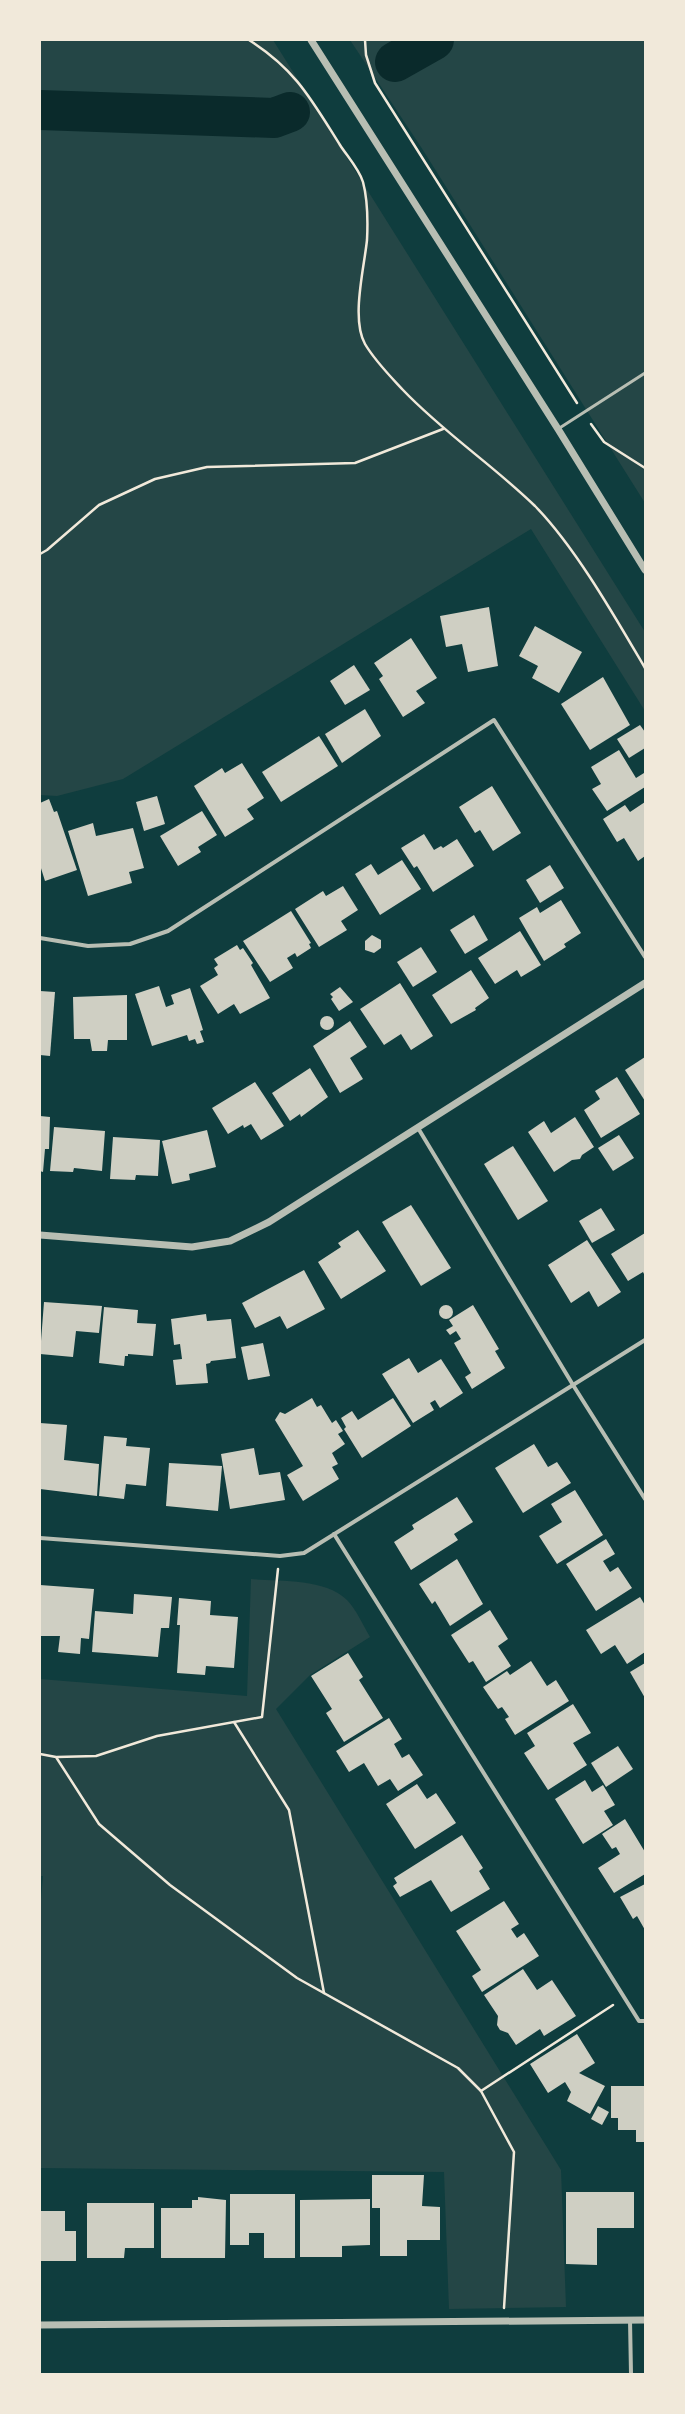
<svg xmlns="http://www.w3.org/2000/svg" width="685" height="2414" font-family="'Archivo Narrow',sans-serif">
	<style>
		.green { fill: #244646 }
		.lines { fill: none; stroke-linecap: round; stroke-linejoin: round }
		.river { stroke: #0a2a2b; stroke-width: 40 }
		.building { fill: #cfcfc3 }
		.path { stroke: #f1e9da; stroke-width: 2.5 }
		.service { stroke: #b8beb3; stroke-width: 3 }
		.minor { stroke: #b8beb3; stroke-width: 4 }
		.tertiary { stroke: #b8beb3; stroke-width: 7 }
	</style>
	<rect width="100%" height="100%" fill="#0f3d3e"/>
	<g class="green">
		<polygon points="40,40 273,40 645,632 645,711 531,529 123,779 57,796 40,795"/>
		<polygon points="350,40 645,40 645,503 421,147"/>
		<path d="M251 1579C280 1582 324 1578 347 1600 356 1609 363 1625 370 1637L310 1675 276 1709 561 2170 566 2307 449 2309 444 2172 40 2168V1911L43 1876H40V1679L247 1696Z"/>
	</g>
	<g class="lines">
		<g class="river">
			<polyline points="395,62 434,40"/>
			<polyline points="40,110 274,118 290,112"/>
		</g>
	</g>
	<g class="building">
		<polygon points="489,607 498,666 468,672 462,644 446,647 440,616"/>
		<polygon points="535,626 582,652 559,693 532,678 538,666 519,656"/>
		<polygon points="411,638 437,678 416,691 425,703 403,717 379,679 383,676 374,663"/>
		<polygon points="354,665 370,690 345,705 330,681"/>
		<polygon points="603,677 630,725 590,750 561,704"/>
		<polygon points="365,709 381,736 342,763 325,734"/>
		<polygon points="640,725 645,732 645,748 629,758 617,739"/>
		<polygon points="319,736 338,766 281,802 262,772"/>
		<polygon points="619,750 636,778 644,773 645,787 607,811 592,789 601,784 591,767"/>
		<polygon points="242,763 264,798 247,809 254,819 225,837 194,786 222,768 225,773"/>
		<polygon points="492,786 521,833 493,851 480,830 475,833 459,807"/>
		<polygon points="157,796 165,824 144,831 136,802"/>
		<polygon points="49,799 54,812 57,811 77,870 45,881 40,865 40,803"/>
		<polygon points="645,802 645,856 638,861 624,838 617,842 603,819 625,805 630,812"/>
		<polygon points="202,811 217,835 198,847 201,852 178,866 160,836"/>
		<polygon points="93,823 96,836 133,828 144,868 129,872 132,883 88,896 68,831"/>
		<polygon points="424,834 434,850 441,846 443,848 457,839 474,866 433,892 417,866 414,868 401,848"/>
		<polygon points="402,860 421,889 380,915 355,874 371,864 378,875"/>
		<polygon points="550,865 564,888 540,903 526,880"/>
		<polygon points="343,886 358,910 341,921 347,930 319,947 295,909 323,891 326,896"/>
		<polygon points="561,900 581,933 564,944 566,947 544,961 519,918 537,907 540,913"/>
		<polygon points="291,911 311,943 309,944 311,948 297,957 295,953 287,958 293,968 270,982 243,941"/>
		<polygon points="474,915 488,940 465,954 450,930"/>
		<polygon points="520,931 541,965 521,977 517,970 495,984 478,958"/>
		<polygon points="372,935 381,940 381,948 374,953 365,950 365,941"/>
		<polygon points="237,945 240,950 243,948 253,963 251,965 270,998 240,1014 234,1004 218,1014 200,986 218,975 214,968 218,965 214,959"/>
		<polygon points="421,947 437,972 413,987 397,962"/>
		<polygon points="471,970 489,998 475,1008 476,1010 451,1024 432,995"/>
		<polygon points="400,983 433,1036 411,1050 401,1034 384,1045 360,1009"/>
		<polygon points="159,986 166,1007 174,1004 171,995 190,988 203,1030 200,1031 204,1042 197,1044 195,1039 189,1041 187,1035 152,1046 135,994"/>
		<polygon points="340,987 353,1002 339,1011 331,999 333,997 330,994"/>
		<polygon points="40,991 55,992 50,1056 40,1055"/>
		<polygon points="127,995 127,1040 108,1040 107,1051 92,1051 90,1039 74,1039 73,997"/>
		<circle cx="327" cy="1023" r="7"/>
		<polygon points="350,1021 367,1047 350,1058 363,1079 340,1093 313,1046"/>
		<polygon points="645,1057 645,1101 625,1070"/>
		<polygon points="310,1068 328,1097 301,1117 300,1114 290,1121 272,1093"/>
		<polygon points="617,1077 640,1114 601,1138 584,1110 600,1099 595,1091"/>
		<polygon points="255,1082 284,1126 261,1140 251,1124 244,1128 243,1125 228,1134 212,1108"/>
		<polygon points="40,1116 50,1117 49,1149 45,1149 43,1172 40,1171"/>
		<polygon points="575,1117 594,1147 582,1155 580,1159 572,1160 554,1172 528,1132 544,1121 551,1133"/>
		<polygon points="54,1127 105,1131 102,1171 74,1168 73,1172 50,1171"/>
		<polygon points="207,1130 216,1167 189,1174 190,1180 172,1184 162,1141"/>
		<polygon points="619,1135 634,1158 613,1171 598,1148"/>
		<polygon points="113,1137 160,1140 158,1176 136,1175 135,1180 110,1179"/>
		<polygon points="513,1146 548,1201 518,1220 484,1164"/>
		<polygon points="411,1205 451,1268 421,1286 382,1222"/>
		<polygon points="601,1208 615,1230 592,1243 579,1221"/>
		<polygon points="358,1230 386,1271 341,1299 318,1262 341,1247 338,1243"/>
		<polygon points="645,1233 645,1276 643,1272 628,1281 611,1254"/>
		<polygon points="587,1240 621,1292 598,1307 589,1291 571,1303 548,1265"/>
		<polygon points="304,1270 325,1309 287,1329 280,1316 255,1328 242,1303"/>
		<polygon points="44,1302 102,1306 99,1333 76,1331 73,1357 40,1354"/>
		<circle cx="446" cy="1312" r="7"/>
		<polygon points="473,1305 499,1349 495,1351 505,1368 472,1389 465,1377 471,1373 454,1343 461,1339 456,1331 450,1335 446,1330 453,1326 449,1320"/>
		<polygon points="104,1307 138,1310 137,1323 156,1324 153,1356 128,1354 128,1356 125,1356 124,1366 99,1363"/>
		<polygon points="206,1314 207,1321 231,1319 236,1358 211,1361 210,1363 206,1364 208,1383 176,1385 173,1360 182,1359 180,1344 174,1345 171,1319"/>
		<polygon points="263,1343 270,1376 248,1380 241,1347"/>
		<polygon points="409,1358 418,1373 441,1359 463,1393 440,1408 435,1400 430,1403 434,1410 413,1423 382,1374"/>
		<polygon points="312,1398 317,1407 321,1405 332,1423 336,1420 343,1431 338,1434 345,1444 332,1453 338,1464 332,1467 339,1479 303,1501 287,1475 303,1466 275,1420 280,1412 285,1414"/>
		<polygon points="393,1398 411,1426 362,1458 344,1429 346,1427 341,1418 352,1411 358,1420"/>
		<polygon points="40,1423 67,1425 64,1460 99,1464 97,1496 40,1489"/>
		<polygon points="104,1436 127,1438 126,1446 150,1448 146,1486 126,1484 124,1499 99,1496"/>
		<polygon points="534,1444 548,1467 557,1462 571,1483 523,1513 495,1468"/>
		<polygon points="254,1448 259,1475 280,1472 285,1500 230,1509 221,1454"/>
		<polygon points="169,1463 222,1466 218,1511 166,1506"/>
		<polygon points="575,1490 603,1535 557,1564 539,1536 562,1522 551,1504"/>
		<polygon points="457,1497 473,1522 454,1534 458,1540 411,1570 394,1542 414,1529 412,1525"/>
		<polygon points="606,1539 615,1554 603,1561 610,1572 618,1567 632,1588 596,1611 566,1564"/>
		<polygon points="457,1559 483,1604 450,1626 435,1601 432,1604 419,1584"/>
		<polygon points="40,1585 94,1589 89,1639 81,1638 80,1654 58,1652 60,1636 40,1636"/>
		<polygon points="134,1594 172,1597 169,1628 161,1628 158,1657 92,1652 95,1611 133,1614"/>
		<polygon points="640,1597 645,1605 645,1652 627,1664 615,1645 601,1654 586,1630"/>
		<polygon points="179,1598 211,1601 210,1615 238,1617 234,1668 206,1666 205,1675 177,1673 180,1625 177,1625"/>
		<polygon points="490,1610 508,1639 498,1646 511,1666 486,1682 473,1661 469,1663 451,1635"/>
		<polygon points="348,1653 363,1677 359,1680 383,1718 344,1742 326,1713 332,1709 311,1676"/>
		<polygon points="531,1661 547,1686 556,1680 569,1701 515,1735 505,1719 509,1717 502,1707 498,1709 483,1687 507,1671 510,1675"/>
		<polygon points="645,1663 645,1698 630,1672"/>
		<polygon points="573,1704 591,1733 573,1743 587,1765 548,1790 524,1753 535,1746 527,1733"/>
		<polygon points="389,1718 402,1739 394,1744 402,1758 409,1754 423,1775 398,1791 390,1779 378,1786 364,1763 349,1772 336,1751"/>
		<polygon points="618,1746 633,1769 606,1787 591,1763"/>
		<polygon points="585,1780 592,1792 603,1785 615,1805 604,1811 613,1825 583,1844 555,1799"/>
		<polygon points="417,1784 427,1799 436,1793 456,1823 415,1849 386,1804"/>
		<polygon points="625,1819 645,1852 645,1874 614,1893 598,1868 620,1854 616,1847 612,1849 602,1834"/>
		<polygon points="462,1835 483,1868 479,1871 490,1889 451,1912 431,1880 400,1897 393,1886 397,1883 394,1878"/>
		<polygon points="645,1884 645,1930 637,1916 633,1919 620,1897"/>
		<polygon points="504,1901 519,1924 511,1929 517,1938 524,1933 539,1956 482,1992 472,1976 481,1970 456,1931"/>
		<polygon points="523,1969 537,1990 552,1980 576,2016 544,2036 540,2029 516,2045 508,2033 500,2030 497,2025 498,2016 484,1995"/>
		<polygon points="577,2034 595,2063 579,2073 605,2086 590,2114 567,2101 571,2092 565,2082 548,2093 530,2064"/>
		<polygon points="611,2086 645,2086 645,2142 636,2142 636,2130 618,2130 618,2118 611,2118"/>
		<polygon points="598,2106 609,2112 602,2125 591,2119"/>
		<polygon points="372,2175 424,2175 422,2206 440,2207 440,2240 407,2240 407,2256 380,2256 380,2208 372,2208"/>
		<polygon points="566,2192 634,2192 634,2228 597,2228 597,2265 566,2264"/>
		<polygon points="230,2194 295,2194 295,2258 264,2258 264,2233 249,2233 249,2245 230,2245"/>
		<polygon points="198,2197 226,2200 225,2258 161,2258 161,2208 192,2208 192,2200 198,2200"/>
		<polygon points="370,2199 370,2245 342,2246 342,2257 300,2257 300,2200"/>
		<polygon points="87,2203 154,2203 154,2248 125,2248 124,2258 87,2258"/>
		<polygon points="40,2211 65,2211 65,2231 76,2231 76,2261 40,2261"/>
	</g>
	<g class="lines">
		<g class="path">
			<path d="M249 40C296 70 311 99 340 145 347 156 359 169 363 182 368 201 368 220 367 240 364 269 351 319 365 344 375 361 390 376 403 390 444 433 493 465 535 506 576 548 615 617 645 668"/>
			<polyline points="365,40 366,55 375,83 577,403"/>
			<polyline points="591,424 604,442 645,468"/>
			<polyline points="40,554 47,550 99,505 155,479 207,467 355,463 443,429"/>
			<polyline points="234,1722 289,1810 324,1993"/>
			<polyline points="40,1754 56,1757 99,1824 170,1885 297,1978 458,2068 481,2091 514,2152 504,2308"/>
			<polyline points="57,1757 96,1756 157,1736 262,1717 278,1569"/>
			<polyline points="481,2091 613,2005"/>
		</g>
		<polyline class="service" points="558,429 645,373"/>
		<g class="minor">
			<polyline points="40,938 88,946 130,944 168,931 494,720 645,957"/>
			<polyline points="418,1128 573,1385 645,1499"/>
			<polyline points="334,1534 639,2021 645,2021"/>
			<polyline points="40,1538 280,1556 304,1553 645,1340"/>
			<polyline points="630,2320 631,2374"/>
		</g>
		<g class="tertiary">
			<polyline points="311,40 558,429 645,570"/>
			<polyline points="40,1235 192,1247 230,1241 269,1222 645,983"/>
			<polyline points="40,2325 645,2320"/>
		</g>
	</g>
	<rect width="685" height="2414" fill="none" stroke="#f1e9da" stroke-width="82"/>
</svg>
